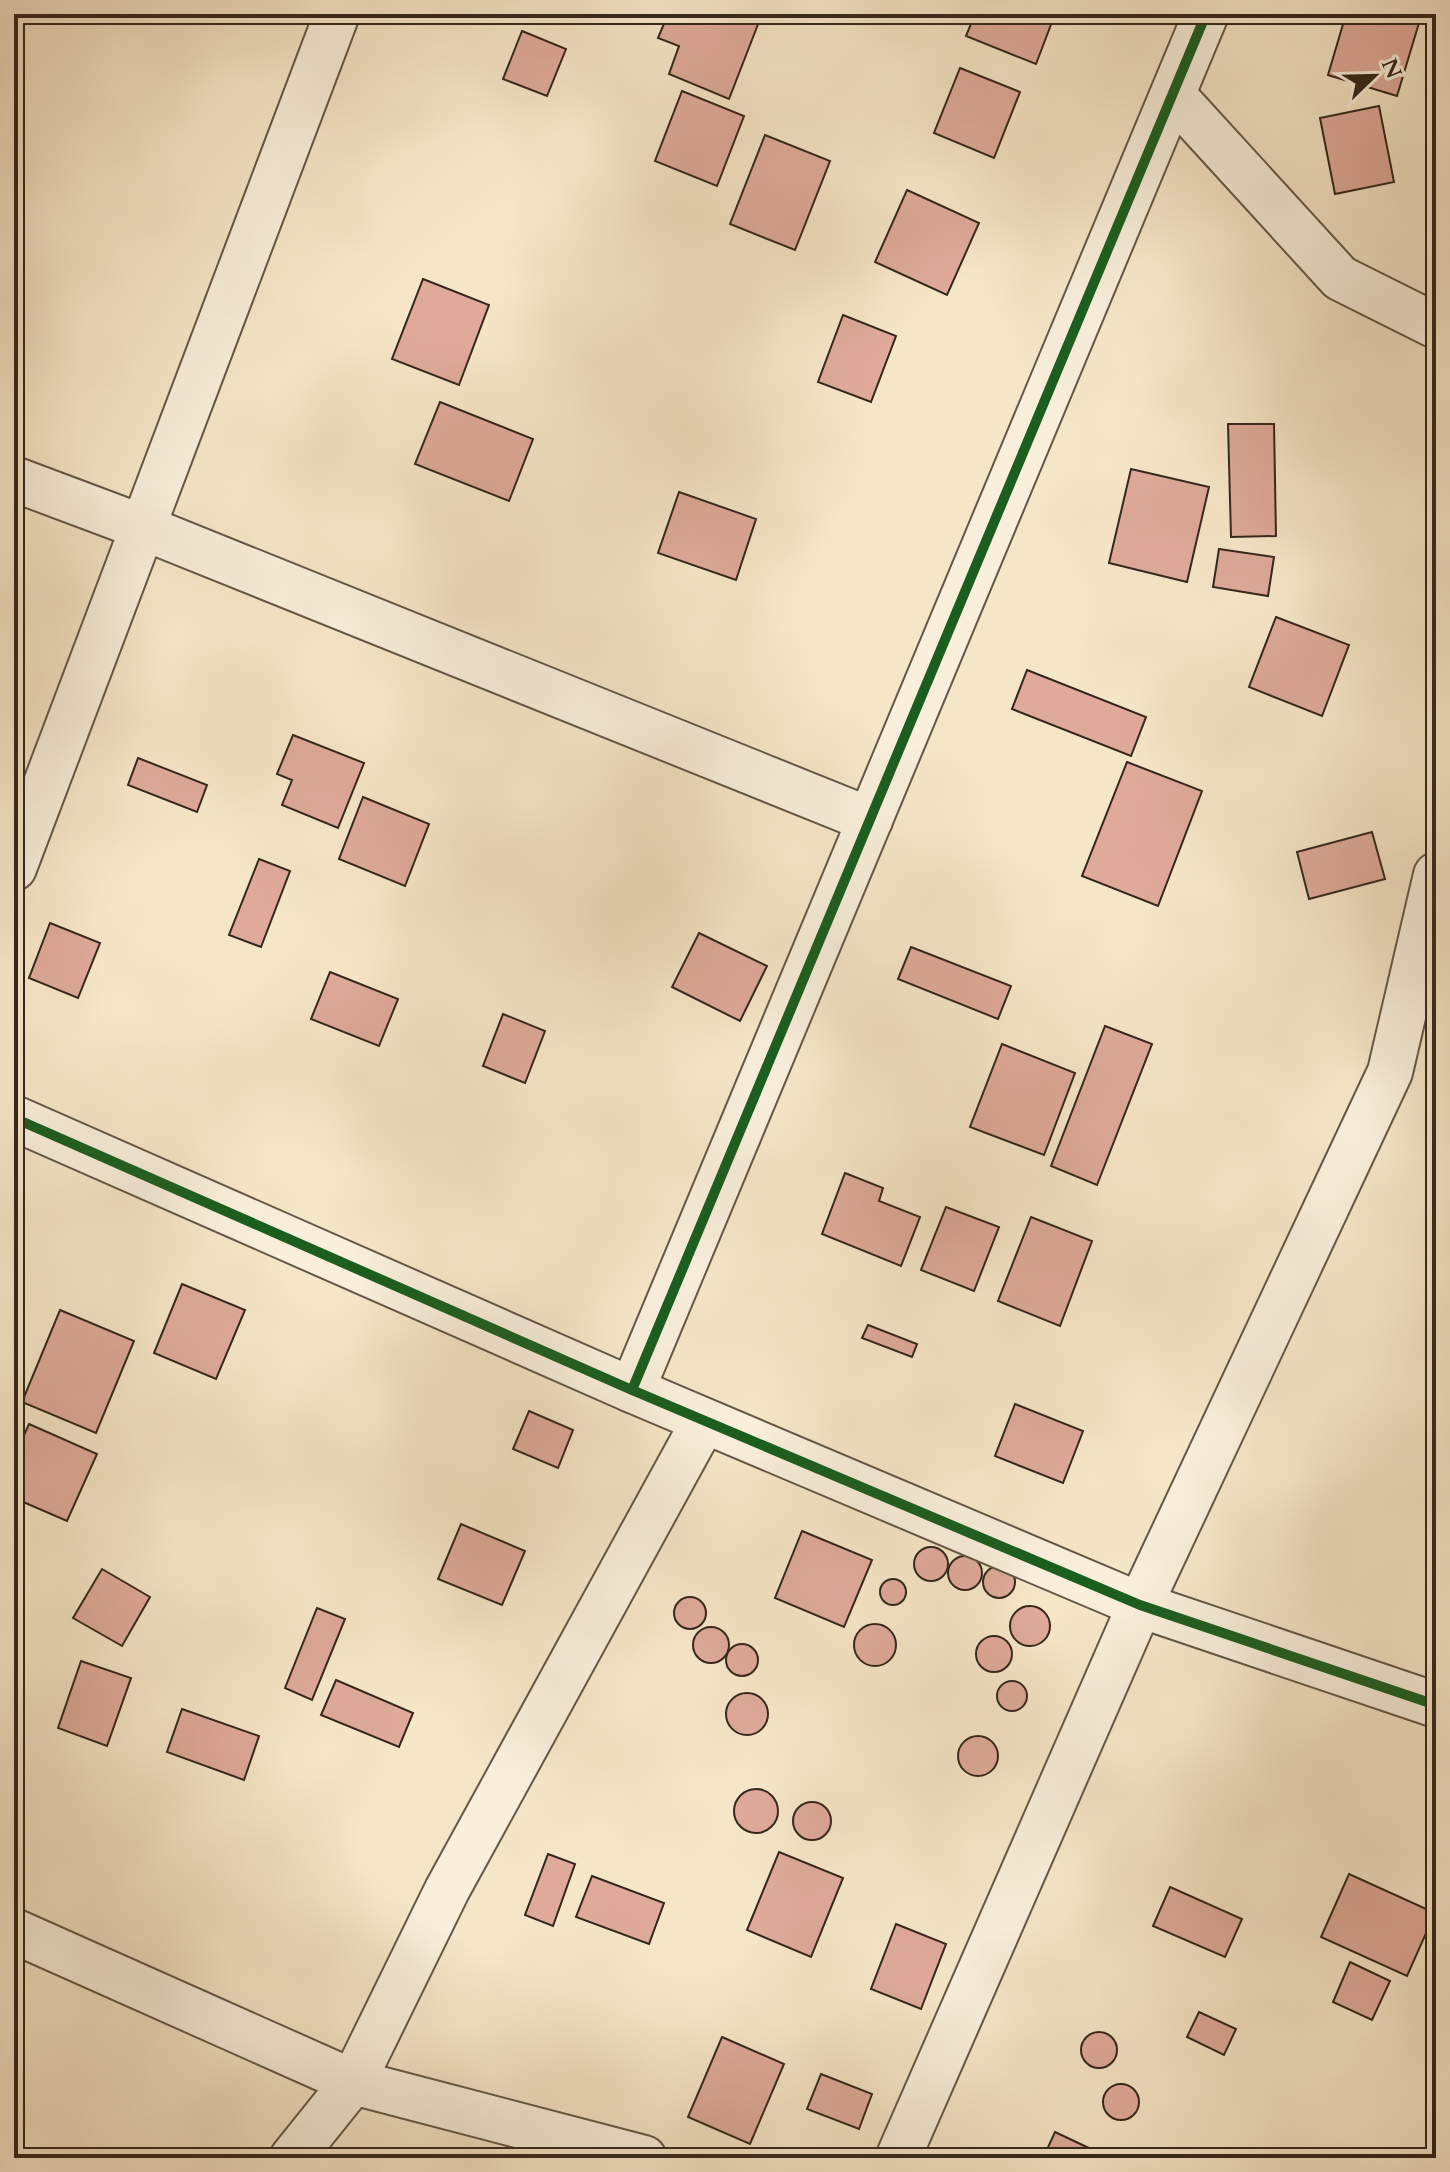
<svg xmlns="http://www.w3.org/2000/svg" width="1450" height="2172" font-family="Cardo,serif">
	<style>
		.building { fill: #dfaa9a; stroke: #34271a; stroke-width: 2 }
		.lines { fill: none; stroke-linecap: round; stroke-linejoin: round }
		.minor-casing { stroke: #645746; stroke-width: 48 }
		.minor { stroke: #f9efdb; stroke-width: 44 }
		.cycleway-casing { stroke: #f9efdb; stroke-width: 15 }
		.cycleway { stroke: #1b5e20; stroke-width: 10 }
	</style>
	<rect width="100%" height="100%" fill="#f6e6c8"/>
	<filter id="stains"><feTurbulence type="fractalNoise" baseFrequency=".0025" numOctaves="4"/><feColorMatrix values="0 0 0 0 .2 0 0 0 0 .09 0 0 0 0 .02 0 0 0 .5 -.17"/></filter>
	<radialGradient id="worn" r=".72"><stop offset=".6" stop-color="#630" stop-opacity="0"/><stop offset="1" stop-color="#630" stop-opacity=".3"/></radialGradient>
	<g class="building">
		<polygon points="668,14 762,14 729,99 669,74 679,46 658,38"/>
		<polygon points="975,14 1055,14 1036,64 966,36"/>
		<polygon points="1346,14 1391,14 1419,23 1397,96 1328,75"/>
		<polygon points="522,31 566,49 547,96 503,79"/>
		<polygon points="960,68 1020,92 994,158 934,133"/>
		<polygon points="682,91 744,116 717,186 655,161"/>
		<polygon points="1379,106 1394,182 1335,194 1320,118"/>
		<polygon points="765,135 830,161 795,250 730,224"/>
		<polygon points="907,190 979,223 947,295 875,262"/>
		<polygon points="423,279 489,305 459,385 392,359"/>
		<polygon points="843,315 896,336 871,402 818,382"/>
		<polygon points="440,402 533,439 509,501 415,464"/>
		<polygon points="1228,424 1274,424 1276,536 1231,537"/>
		<polygon points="1131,469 1209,487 1187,582 1109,563"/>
		<polygon points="679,492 756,519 736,580 658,553"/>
		<polygon points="1219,549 1274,557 1268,596 1213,587"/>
		<polygon points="1276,617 1349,645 1322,716 1249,687"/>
		<polygon points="1027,670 1146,717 1131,756 1012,709"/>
		<polygon points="293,735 364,763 338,828 282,805 292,780 277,774"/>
		<polygon points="138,758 207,785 197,812 128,785"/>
		<polygon points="1127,762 1202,791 1158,906 1082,876"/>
		<polygon points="363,797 429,824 405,886 339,859"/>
		<polygon points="1372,832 1385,879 1309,899 1297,852"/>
		<polygon points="259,859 290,871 261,947 229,935"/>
		<polygon points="50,923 100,943 78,998 29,978"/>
		<polygon points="699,933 767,966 740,1021 672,987"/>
		<polygon points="911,947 1011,986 998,1019 898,979"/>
		<polygon points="330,972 398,999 379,1046 311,1019"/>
		<polygon points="503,1014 545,1031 525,1083 483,1066"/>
		<polygon points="1105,1026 1152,1044 1097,1185 1051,1166"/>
		<polygon points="1002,1044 1075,1073 1044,1155 970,1127"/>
		<polygon points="845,1173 883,1188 879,1201 920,1217 901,1266 822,1234"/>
		<polygon points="946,1207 999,1227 974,1291 921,1270"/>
		<polygon points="1031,1217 1092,1241 1060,1326 998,1301"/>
		<polygon points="182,1284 245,1310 216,1379 154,1353"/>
		<polygon points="60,1310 134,1341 96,1433 22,1402"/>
		<polygon points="868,1325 917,1344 912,1357 862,1338"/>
		<polygon points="1015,1404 1083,1431 1063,1483 995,1456"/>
		<polygon points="529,1411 573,1430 558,1468 513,1449"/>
		<polygon points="29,1424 97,1454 67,1521 14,1498 14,1458"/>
		<polygon points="461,1524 525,1551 502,1605 438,1579"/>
		<polygon points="802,1531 872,1560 844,1627 775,1598"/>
		<circle cx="931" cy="1564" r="17"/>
		<circle cx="965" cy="1573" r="17"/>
		<circle cx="999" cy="1582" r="16"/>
		<polygon points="102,1569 150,1597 122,1646 73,1618"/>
		<circle cx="893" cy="1592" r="13"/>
		<circle cx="690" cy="1613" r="16"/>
		<circle cx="1030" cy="1626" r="20"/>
		<polygon points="317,1608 345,1619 312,1700 285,1688"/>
		<circle cx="875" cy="1645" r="21"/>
		<circle cx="711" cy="1645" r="18"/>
		<circle cx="994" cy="1654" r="18"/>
		<circle cx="742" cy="1660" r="16"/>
		<polygon points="81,1661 131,1678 107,1746 58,1728"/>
		<polygon points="336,1680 413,1713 399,1747 321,1715"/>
		<circle cx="1012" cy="1696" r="15"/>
		<circle cx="747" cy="1714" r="21"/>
		<polygon points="182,1709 259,1736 244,1780 167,1752"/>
		<circle cx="978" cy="1756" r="20"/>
		<circle cx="756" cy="1811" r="22"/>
		<circle cx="812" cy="1821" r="19"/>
		<polygon points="779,1852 843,1878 811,1957 747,1930"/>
		<polygon points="548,1854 575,1864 553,1926 525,1915"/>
		<polygon points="1349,1874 1435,1913 1407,1976 1321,1937"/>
		<polygon points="592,1876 664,1903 649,1944 576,1917"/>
		<polygon points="1170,1887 1242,1919 1225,1957 1153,1926"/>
		<polygon points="896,1924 946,1944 921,2009 871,1989"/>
		<polygon points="1350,1962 1390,1981 1372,2020 1333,2002"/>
		<polygon points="1199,2012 1236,2029 1224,2055 1187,2037"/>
		<circle cx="1099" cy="2050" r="18"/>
		<polygon points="722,2037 784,2064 750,2144 688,2117"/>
		<polygon points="821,2074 872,2094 859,2129 807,2109"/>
		<circle cx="1121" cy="2102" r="18"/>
		<polygon points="1055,2132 1110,2158 1043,2158"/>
	</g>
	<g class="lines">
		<defs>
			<g id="minor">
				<polyline points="1173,95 1340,278 1436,326"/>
				<polyline points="14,479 142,527 870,820"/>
				<polyline points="14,868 337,14"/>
				<polyline points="14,1118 632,1390 1140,1605 1436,1705"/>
				<polyline points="632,1390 1206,14"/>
				<polyline points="14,1931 353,2082 644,2158"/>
				<polyline points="292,2158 353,2082 447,1890 704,1421"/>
				<polyline points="898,2158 1140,1605 1390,1072 1436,875"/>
			</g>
		</defs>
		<use href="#minor" class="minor-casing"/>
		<use href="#minor" class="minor"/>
		<defs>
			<g id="cycleway">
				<polyline points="14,1118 632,1390 1140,1605 1436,1705"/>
				<polyline points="632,1390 1206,14"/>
			</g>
		</defs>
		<use href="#cycleway" class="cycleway-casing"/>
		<use href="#cycleway" class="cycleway"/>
	</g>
	<rect width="1450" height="2172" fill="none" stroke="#f6e6c8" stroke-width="48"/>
	<rect x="16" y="16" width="1418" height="2140" fill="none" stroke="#34271a" stroke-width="4"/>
	<rect x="24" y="24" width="1402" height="2124" fill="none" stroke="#34271a" stroke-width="2"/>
	<g transform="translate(1374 76) rotate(67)" stroke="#f9efdb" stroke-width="6" paint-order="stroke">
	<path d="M0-6L14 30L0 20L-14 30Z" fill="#34271a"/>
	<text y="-12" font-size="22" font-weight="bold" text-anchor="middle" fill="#34271a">N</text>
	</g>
	<rect width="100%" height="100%" filter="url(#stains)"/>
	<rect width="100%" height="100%" fill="url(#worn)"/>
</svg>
